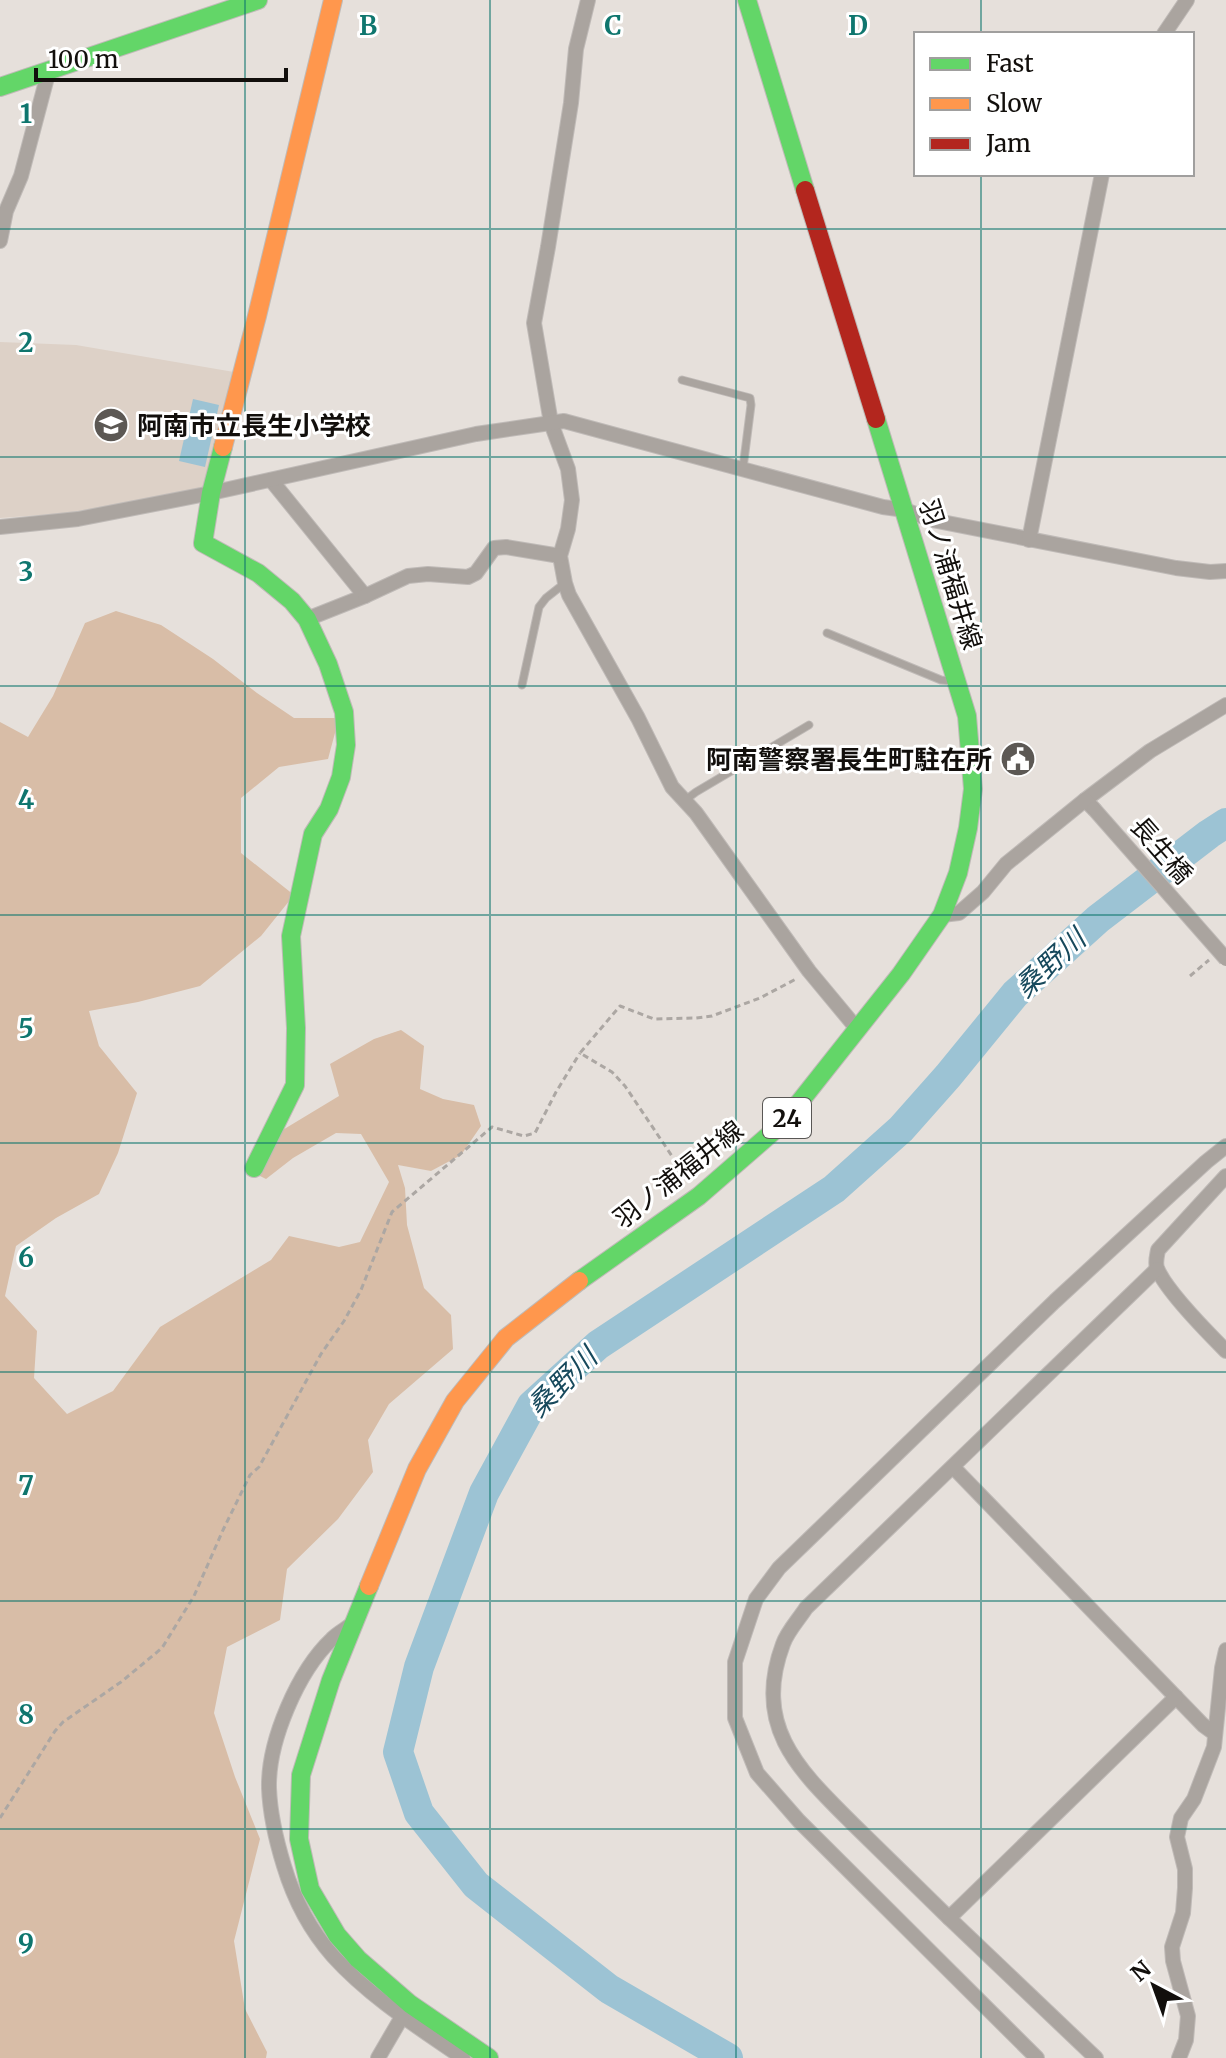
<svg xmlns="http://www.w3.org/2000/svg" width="1226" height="2058" font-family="Merriweather,'Noto Sans JP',serif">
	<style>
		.built { fill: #ddd1c7 }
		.forest { fill: #d8bda7 }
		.water { fill: #9cc3d4 }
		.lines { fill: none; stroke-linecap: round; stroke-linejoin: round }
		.river { stroke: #9cc3d4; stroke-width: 30 }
		.lane-casing { stroke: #bfbab7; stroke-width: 9 }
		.street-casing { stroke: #bfbab7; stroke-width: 16 }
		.fast-casing { stroke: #bfbab7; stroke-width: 20 }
		.slow-casing { stroke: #bfbab7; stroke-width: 20 }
		.jam-casing { stroke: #bfbab7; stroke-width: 20 }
		.path { stroke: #aca7a3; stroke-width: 3; stroke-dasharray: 6 4; stroke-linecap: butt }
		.lane { stroke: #aaa49f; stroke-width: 7 }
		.street { stroke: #aaa49f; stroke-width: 14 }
		.fast { stroke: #63d668; stroke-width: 18 }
		.slow { stroke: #ff974d; stroke-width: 18 }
		.jam { stroke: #b3261e; stroke-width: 18 }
		.street-bridge-casing { stroke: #bfbab7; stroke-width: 16; stroke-linecap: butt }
		.street-bridge { stroke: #aaa49f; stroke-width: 14 }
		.grid { fill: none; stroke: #0f766e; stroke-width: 2; stroke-opacity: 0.55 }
		.labels { text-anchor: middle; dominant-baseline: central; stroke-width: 6; stroke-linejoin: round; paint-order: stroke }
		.shield { fill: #fff; stroke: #595755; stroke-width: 2 }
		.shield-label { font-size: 24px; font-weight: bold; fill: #120f0c }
		.poi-label { font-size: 26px; font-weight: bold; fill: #120f0c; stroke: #fff; text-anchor: start }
		.street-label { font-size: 26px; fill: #120f0c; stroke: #fff }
		.water-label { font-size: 28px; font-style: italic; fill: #17495c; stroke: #fff }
		.grid-label { font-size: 26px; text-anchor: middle; font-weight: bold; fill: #0f766e; stroke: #fff; stroke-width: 6; stroke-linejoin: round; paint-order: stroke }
	</style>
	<rect width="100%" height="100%" fill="#e6e0db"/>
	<polygon class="built" points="0,342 76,345 234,372 209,479 201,491 67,513 0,518"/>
	<polygon class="forest" points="116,611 161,625 213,659 257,693 294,718 339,718 328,759 279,767 241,798 241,853 294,895 261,936 200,986 138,1002 89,1011 99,1046 137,1093 118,1153 99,1194 56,1218 16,1246 5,1296 37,1331 34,1378 67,1414 113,1391 160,1327 271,1260 289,1236 339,1247 360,1242 389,1182 361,1134 336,1133 293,1158 266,1179 256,1174 281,1131 339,1096 330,1064 374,1039 401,1030 424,1046 420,1089 443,1099 474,1105 481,1126 461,1155 431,1171 398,1165 405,1188 407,1225 424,1288 451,1315 453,1349 389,1404 368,1440 373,1472 338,1519 287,1569 280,1620 227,1647 214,1713 235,1777 260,1839 234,1941 245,2009 267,2052 266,2058 0,2058 0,722 28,737 53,696 85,623"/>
	<polygon class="water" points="193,399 219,405 205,467 179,461"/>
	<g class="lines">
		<polyline class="river" points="728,2058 609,1989 476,1885 419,1813 398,1752 419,1667 484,1493 532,1405 598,1345 834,1189 901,1129 948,1076 1015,994 1098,919 1209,834 1226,823"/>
		<defs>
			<g id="lane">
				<polyline points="682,380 750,398 751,405 743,468"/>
				<polyline points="827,633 941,680 954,681"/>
				<polyline points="522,685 539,607 546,598 565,583"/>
				<polyline points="684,801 696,792 809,725"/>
			</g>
			<g id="street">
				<polyline points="588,0 576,49 571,103 548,247 534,323 551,423 568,469 572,500 568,529 560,556 565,583 569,595 638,718 672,787 696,813 809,971 858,1030"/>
				<polyline points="1164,34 1187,0"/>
				<polyline points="0,241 6,211 21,176 49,70"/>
				<polyline points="271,480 365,596 307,619"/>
				<polyline points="0,527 78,519 211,493 476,434 564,421 883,507 905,510 932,520 1176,568 1210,572 1226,571"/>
				<polyline points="1029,540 1102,174"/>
				<polyline points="365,596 408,576 428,574 468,577 476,573 494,548 506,547 560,556"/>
				<polyline points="1085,800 1150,751 1226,705"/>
				<polyline points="942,915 959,913 983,892 1006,864 1085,800 1094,809"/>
				<path d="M1226 1176 1158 1250C1157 1256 1155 1262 1157 1268 1165 1289 1209 1334 1226 1351"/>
				<polyline points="953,1467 1203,1725 1214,1733"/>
				<path d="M352 1624C346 1629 338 1633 332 1639 298 1671 268 1741 269 1788 270 1815 276 1840 284 1866 294 1899 310 1930 333 1956 370 1997 418 2027 463 2058"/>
				<path d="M949 1918C917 1887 885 1855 853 1824 799 1770 752 1727 783 1644 787 1632 799 1619 806 1608L1157 1269"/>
				<polyline points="378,2058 406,2010"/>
				<polyline points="1037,2058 799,1821 757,1773 735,1718 735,1662 756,1599 779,1568 1055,1301 1206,1162 1226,1146"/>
				<polyline points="1096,2058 949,1918 1176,1697"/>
				<polyline points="1179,2058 1186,2040 1188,2016 1173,1961 1172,1947 1183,1913 1185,1888 1185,1869 1177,1837 1181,1818 1194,1799 1214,1747 1222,1668 1226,1650"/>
			</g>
			<g id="fast">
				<polyline points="747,0 805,190"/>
				<polyline points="0,87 258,0"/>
				<polyline points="223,447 211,493 203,543 258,573 292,601 307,619 328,664 344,712 346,745 341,777 329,809 313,834 291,936 296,1028 295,1085 254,1168"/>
				<polyline points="579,1281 699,1196 783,1123 901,974 942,915 958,873 968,828 973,789 967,716 876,419"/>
				<polyline points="369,1586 331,1680 301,1775 299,1839 310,1889 337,1935 358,1959 410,2004 489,2058"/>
			</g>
			<g id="slow">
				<polyline points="223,447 257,316 333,0"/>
				<polyline points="369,1586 417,1469 455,1401 506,1338 579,1281"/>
			</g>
			<polyline id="jam" points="805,190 876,419"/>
		</defs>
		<use href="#lane" class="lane-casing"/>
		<use href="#street" class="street-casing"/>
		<use href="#fast" class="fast-casing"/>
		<use href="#slow" class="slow-casing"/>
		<use href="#jam" class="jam-casing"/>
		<g class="path">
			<polyline points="1190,976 1209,960"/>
			<polyline points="688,1180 625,1086 612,1072 580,1053 620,1006 654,1019 696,1018 712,1016 760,998 796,979"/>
			<polyline points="0,1818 55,1731 63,1722 121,1682 162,1648 194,1596 223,1530 250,1475 259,1467 321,1354 344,1321 361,1290 392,1212 492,1127 524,1136 535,1133 556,1092 580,1053"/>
		</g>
		<use href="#lane" class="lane"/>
		<use href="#street" class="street"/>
		<use href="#fast" class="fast"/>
		<use href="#slow" class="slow"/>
		<use href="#jam" class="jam"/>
		<defs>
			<polyline id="street-bridge" points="1094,809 1226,959"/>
		</defs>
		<use href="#street-bridge" class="street-bridge-casing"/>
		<use href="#street-bridge" class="street-bridge"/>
	</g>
	<path class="grid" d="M245 0V2058M490 0V2058M736 0V2058M981 0V34M981 174V2058M0 229H1226M0 457H1226M0 686H1226M0 915H1226M0 1143H1226M0 1372H1226M0 1601H1226M0 1829H1226"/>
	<defs>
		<symbol id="school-disc" viewBox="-11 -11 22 22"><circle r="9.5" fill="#5c5854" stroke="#fff"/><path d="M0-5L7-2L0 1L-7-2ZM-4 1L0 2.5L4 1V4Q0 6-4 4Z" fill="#fff"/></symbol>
		<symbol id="civic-disc" viewBox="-11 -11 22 22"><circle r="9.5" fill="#5c5854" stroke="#fff"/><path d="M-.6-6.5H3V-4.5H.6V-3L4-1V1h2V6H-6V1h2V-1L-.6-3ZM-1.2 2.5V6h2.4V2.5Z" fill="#fff"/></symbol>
	</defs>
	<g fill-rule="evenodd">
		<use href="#school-disc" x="91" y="405" width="40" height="40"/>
		<use href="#civic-disc" x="998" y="739" width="40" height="40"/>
	</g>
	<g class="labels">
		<rect class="shield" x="763" y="1098" width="48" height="40" rx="6"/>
		<g class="shield-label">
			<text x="787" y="1118">24</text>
		</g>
		<g class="poi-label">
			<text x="137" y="425">阿南市立長生小学校</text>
			<text x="992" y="759" text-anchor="end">阿南警察署長生町駐在所</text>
		</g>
		<g class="street-label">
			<text transform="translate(951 574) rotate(73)">羽ノ浦福井線</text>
			<text transform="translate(1162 850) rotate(49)">長生橋</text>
			<text transform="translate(678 1174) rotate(-38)">羽ノ浦福井線</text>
		</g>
		<g class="water-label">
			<text transform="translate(1050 963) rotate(-43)">桑野川</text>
			<text transform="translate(562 1382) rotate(-45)">桑野川</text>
		</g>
	</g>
	<g class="grid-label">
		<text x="368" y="35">B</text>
		<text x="613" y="35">C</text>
		<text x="858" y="35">D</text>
		<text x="26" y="123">1</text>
		<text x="26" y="352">2</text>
		<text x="26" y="581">3</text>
		<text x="26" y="809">4</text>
		<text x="26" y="1038">5</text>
		<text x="26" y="1267">6</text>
		<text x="26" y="1495">7</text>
		<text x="26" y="1724">8</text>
		<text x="26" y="1953">9</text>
	</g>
	<rect x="914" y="32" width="280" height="144" fill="#ffffff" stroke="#a09f9e" stroke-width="2"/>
	<rect x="930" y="58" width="40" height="12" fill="#63d668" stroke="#a09f9e" stroke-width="2"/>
	<text x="986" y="72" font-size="24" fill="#120f0c">Fast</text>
	<rect x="930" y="98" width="40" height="12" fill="#ff974d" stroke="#a09f9e" stroke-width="2"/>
	<text x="986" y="112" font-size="24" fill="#120f0c">Slow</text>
	<rect x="930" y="138" width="40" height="12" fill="#b3261e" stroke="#a09f9e" stroke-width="2"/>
	<text x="986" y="152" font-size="24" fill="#120f0c">Jam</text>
	<g transform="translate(1154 1986) rotate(319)" stroke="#ffffff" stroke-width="6" paint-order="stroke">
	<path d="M0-6L14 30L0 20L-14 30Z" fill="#120f0c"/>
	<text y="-12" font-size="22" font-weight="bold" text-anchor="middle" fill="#120f0c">N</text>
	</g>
	<path d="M36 68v12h250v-12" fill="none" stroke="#120f0c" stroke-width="4"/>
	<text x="48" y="68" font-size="24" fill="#120f0c" stroke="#ffffff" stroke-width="6" paint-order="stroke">100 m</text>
</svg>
